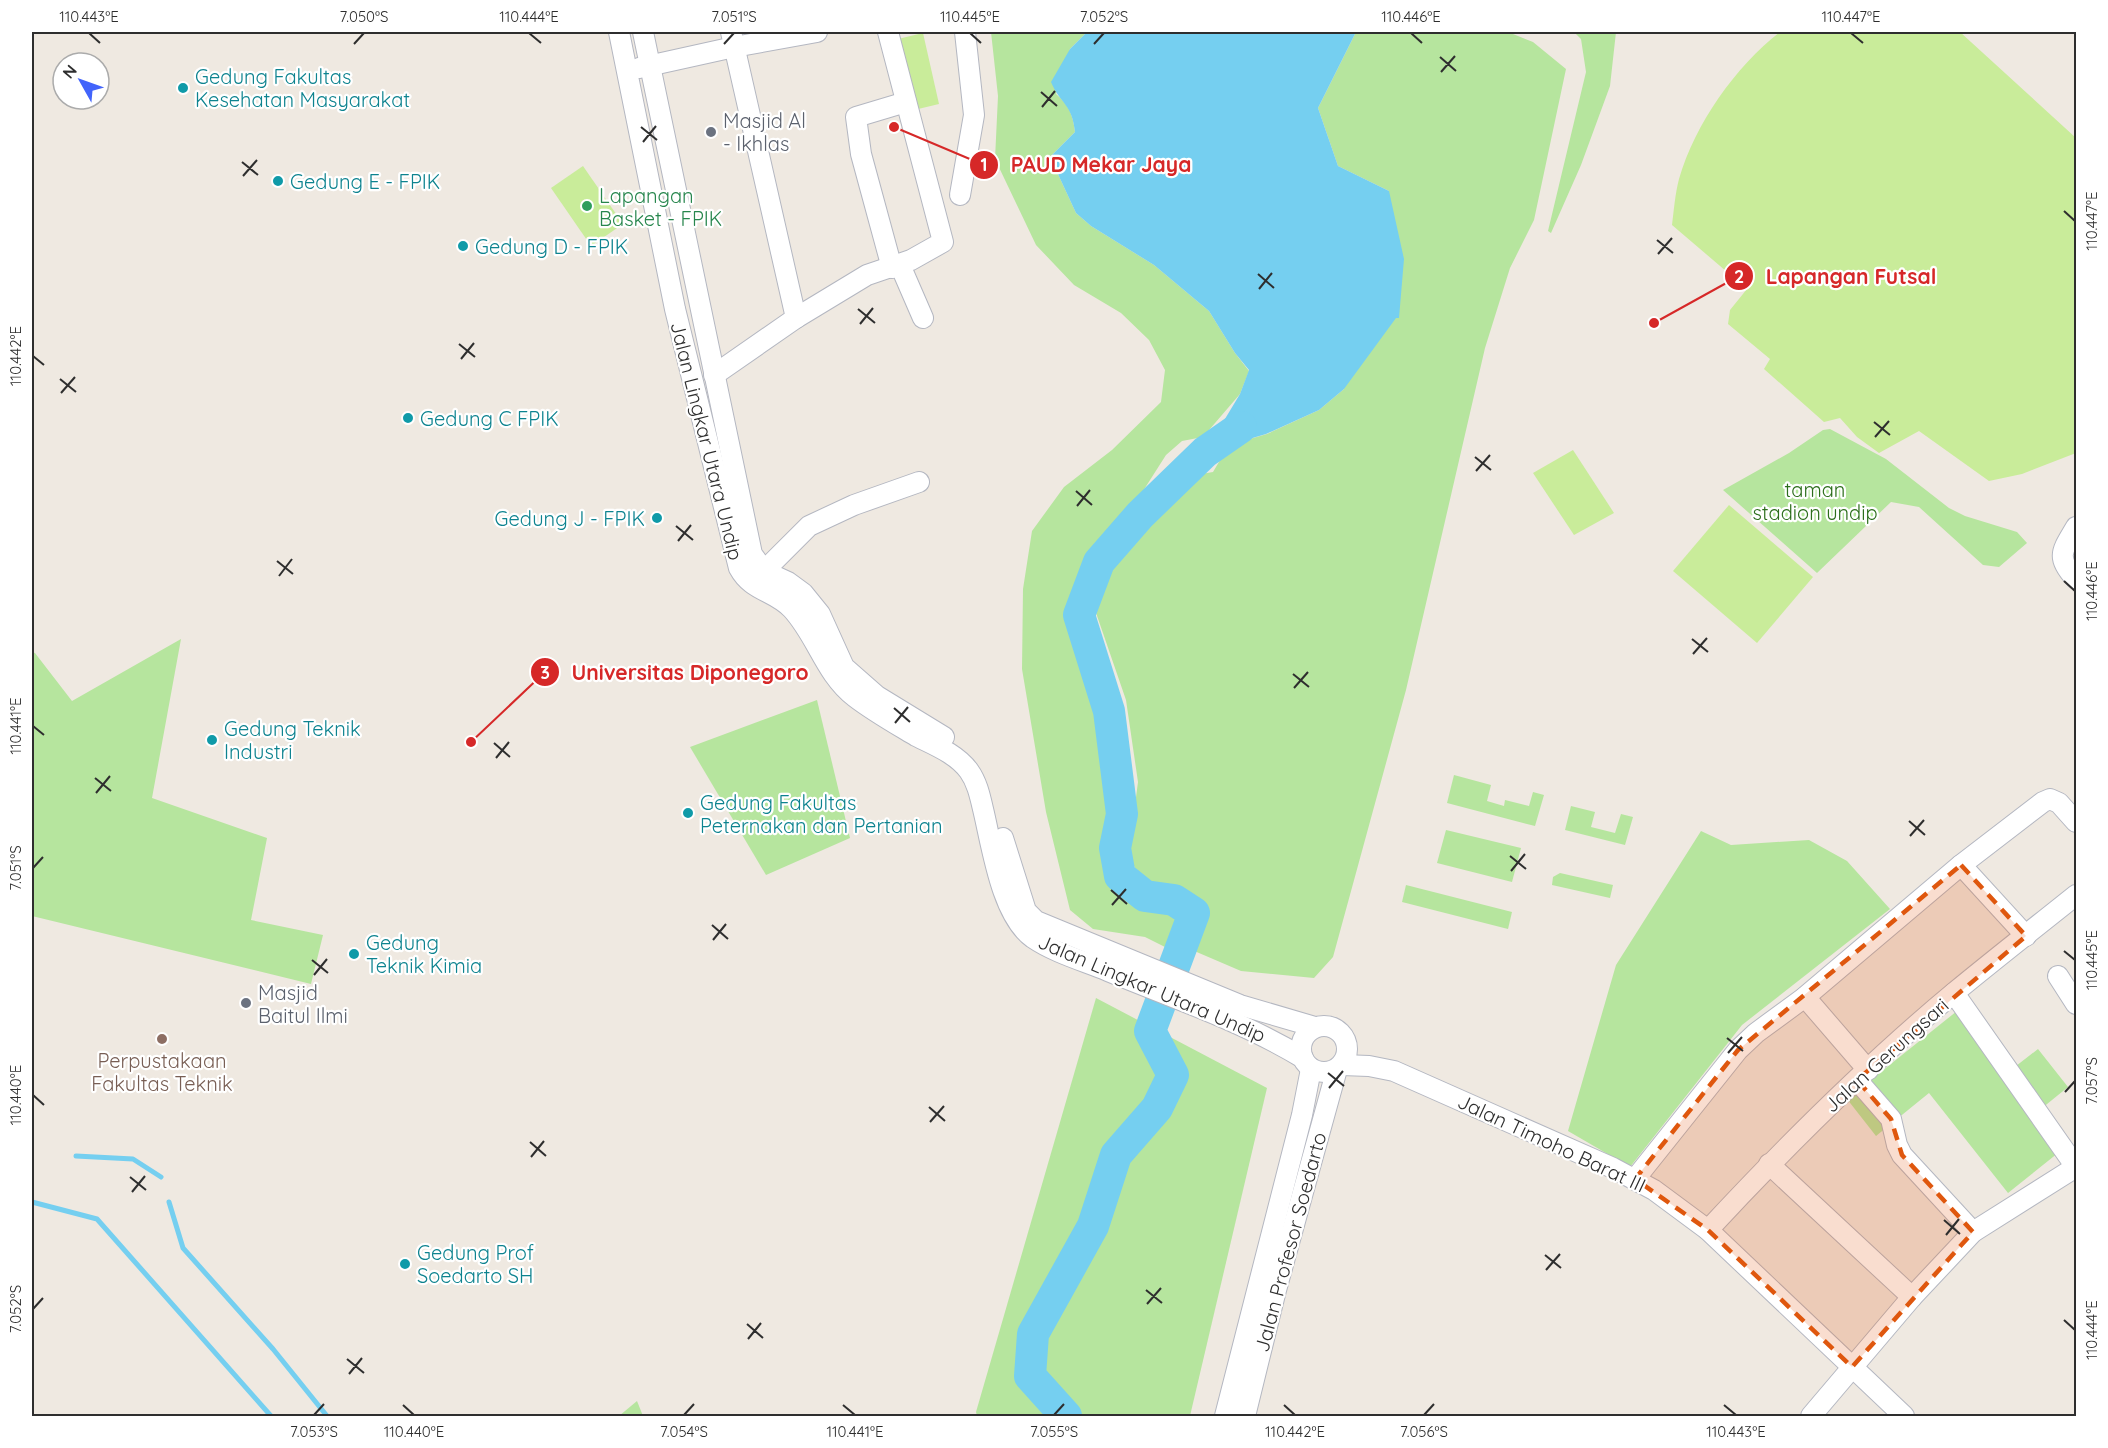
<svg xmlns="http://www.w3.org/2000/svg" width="2108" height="1448" font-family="Quicksand,sans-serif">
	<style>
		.green { fill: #b6e59e }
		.pitch { fill: #c9ec9a }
		.water { fill: #75cff0 }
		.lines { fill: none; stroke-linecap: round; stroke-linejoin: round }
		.stream { stroke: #75cff0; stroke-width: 5 }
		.river { stroke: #75cff0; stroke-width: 32 }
		.minor-casing { stroke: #b4b7c1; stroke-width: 22 }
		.minor { stroke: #fff; stroke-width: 20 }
		.marked { fill: #df570e; fill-opacity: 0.2; stroke: #df570e; stroke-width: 4.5; stroke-dasharray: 12 8; stroke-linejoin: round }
		.ticks { fill: none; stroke: #2e2e2e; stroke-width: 2 }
		.culture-dot { fill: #0f9aa8; stroke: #fff; stroke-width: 2 }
		.worship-dot { fill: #6b7280; stroke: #fff; stroke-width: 2 }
		.leisure-dot { fill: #2e9e5b; stroke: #fff; stroke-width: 2 }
		.education-dot { fill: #8d6e63; stroke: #fff; stroke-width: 2 }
		.labels { text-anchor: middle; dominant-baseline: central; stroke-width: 4.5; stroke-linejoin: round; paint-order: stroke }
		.culture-label { font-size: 20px; fill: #0d838f; stroke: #fff; text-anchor: start }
		.worship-label { font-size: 20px; fill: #5b616d; stroke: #fff; text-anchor: start }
		.leisure-label { font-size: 20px; fill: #27864d; stroke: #fff; text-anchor: start }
		.street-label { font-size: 20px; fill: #2e2e2e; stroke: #fff }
		.park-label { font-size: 20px; fill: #2c6e1b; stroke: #fff }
		.education-label { font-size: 20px; fill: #785e54; stroke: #fff }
		.leader { fill: none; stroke: #d62828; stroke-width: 2 }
		.callout-dot { fill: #d62828; stroke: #fff; stroke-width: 2 }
		.mark-label { font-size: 18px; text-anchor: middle; font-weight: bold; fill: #fff }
		.callout-label { font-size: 21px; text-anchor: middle; font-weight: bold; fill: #d62828; stroke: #fff; stroke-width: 4.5; stroke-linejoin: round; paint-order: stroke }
		.neatline { fill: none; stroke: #2e2e2e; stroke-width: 2 }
		.ticks-label { font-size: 15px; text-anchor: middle; fill: #2e2e2e }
	</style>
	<rect width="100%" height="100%" fill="#efe9e1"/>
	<g class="green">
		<path d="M991 32H1087L1070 49 1056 94C1069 105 1073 115 1075 132L1050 157 1076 213 1091 226 1154 265 1209 311 1235 353 1249 371 1240 394 1203 437 1182 441 1166 455 1136 502 1091 561 1066 616 1100 709 1110 810 1106 845 1113 877 1151 907 1180 914 1171 950 1145 937 1093 929 1070 910 1046 812 1022 669 1023 589 1032 531 1064 487 1112 450 1161 402 1165 370 1149 340 1121 313 1074 285 1036 245 995 159 998 96Z"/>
		<polygon points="1356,32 1508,32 1533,42 1566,69 1534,220 1510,268 1485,348 1406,690 1333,957 1314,978 1241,971 1192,950 1205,909 1175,890 1146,885 1125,852 1133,820 1138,782 1126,700 1094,607 1101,580 1114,558 1150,516 1195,475 1213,472 1229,445 1267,434 1319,410 1344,389 1389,191 1338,166 1318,108"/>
		<polygon points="1574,32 1616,32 1610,86 1581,165 1551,233 1548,231 1586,72 1581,39"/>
		<polygon points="1830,429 1886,459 1949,508 1965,516 2017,532 2027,543 1999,567 1983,565 1919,507 1891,502 1817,573 1723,490 1789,453 1823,430"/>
		<polygon points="181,639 152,798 267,838 251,920 323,935 311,984 32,916 32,652 35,653 72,701"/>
		<polygon points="817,700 850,838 766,875 690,747"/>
		<polygon points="1454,775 1491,785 1487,801 1504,806 1505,800 1529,806 1533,792 1544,795 1535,826 1447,803"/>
		<polygon points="1571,806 1595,812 1591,827 1615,833 1621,814 1633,817 1625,845 1565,830"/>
		<polygon points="1446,830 1521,848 1512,882 1437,863"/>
		<polygon points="1701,831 1731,845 1809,840 1847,861 1890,909 1742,1025 1630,1167 1568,1131 1616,965"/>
		<polygon points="1560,873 1613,885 1610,898 1552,885 1553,877"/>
		<polygon points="1406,885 1512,912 1508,929 1402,902"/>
		<polygon points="1096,998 1267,1088 1190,1416 977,1416 976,1412"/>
		<polygon points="1957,1011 2007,1073 2038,1049 2068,1087 2030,1118 2058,1153 2008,1193 1929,1093 1876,1136 1847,1099"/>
		<polygon points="637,1401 643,1416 619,1416"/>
	</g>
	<g class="pitch">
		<path d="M1780 32H1941L1945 34 1947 32H1960L2076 138V453L2022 474 1989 481 1919 431 1879 453 1857 437 1840 418 1824 422 1764 369 1770 359 1728 324 1730 310 1747 289 1672 225C1674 210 1675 194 1679 179 1695 124 1735 67 1780 32Z"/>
		<polygon points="923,33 939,104 914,110 898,39"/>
		<polygon points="583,166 623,224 591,246 551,188"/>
		<polygon points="1573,450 1614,513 1574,535 1533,473"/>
		<polygon points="1729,505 1813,577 1757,643 1673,571"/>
	</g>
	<path class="water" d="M1087 32H1356L1318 108 1338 166 1389 191 1404 259 1399 318H1396L1344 389 1319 410 1266 434 1205 452 1240 394 1249 370 1235 353 1209 311 1154 265 1091 226 1076 213 1050 157 1075 132C1072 103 1060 104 1051 82L1070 49Z"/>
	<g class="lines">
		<g class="stream">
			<polyline points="76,1156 133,1159 161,1177"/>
			<polyline points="32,1202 97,1219 271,1416"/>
			<polyline points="169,1202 183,1248 273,1349 327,1416"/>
		</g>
		<polyline class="river" points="1066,1416 1030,1376 1033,1334 1093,1226 1116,1155 1157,1108 1173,1075 1150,1031 1194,913 1174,900 1145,896 1120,876 1115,848 1122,814 1109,711 1079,615 1099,562 1140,515 1205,452 1241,427"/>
		<defs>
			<g id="minor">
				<path d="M619 32 675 309 739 568C752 592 774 590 792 609 817 636 825 674 855 697 873 711 896 724 916 736 934 745 957 754 969 771 977 782 980 796 983 809 992 846 1001 915 1033 938 1055 953 1084 961 1108 971 1173 998 1242 1021 1303 1058"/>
				<polyline points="643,32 752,554 764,571 788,582 803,593 820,614 844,667 877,696 944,737"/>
				<polyline points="639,68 734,47 817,32"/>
				<polyline points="960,195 974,115 965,32"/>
				<polyline points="900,265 923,318"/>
				<polyline points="892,268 861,154 856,117 906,102"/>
				<polyline points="796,318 867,275 911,260 943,242 888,32"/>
				<polyline points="714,375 796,318 731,32"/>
				<path d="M2076 527C2062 551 2055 557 2076 579"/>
				<polyline points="755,580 809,526 854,505 919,482"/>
				<polyline points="1003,838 1026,911 1036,921 1240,1005 1315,1027"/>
				<polyline points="1961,865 2043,802 2050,799 2059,803 2076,822"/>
				<polyline points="2058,976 2076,1004"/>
				<polyline points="1954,993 2076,1167"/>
				<polyline points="1805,997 1868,1070"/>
				<circle cx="1324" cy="1049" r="23"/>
				<polyline points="1342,1065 1369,1066 1394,1071 1613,1168 1654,1190 1708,1230 1904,1416"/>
				<polyline points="1857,1080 1891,1119 1897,1145 1902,1155 1973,1232"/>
				<polyline points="1769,1164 1912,1297"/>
				<polyline points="1635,1179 1738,1050 1756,1033 1805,997 1961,865 2026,936"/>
				<path d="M1708 1230C1786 1146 1867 1065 1955 992 1995 959 2036 927 2076 895"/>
				<polyline points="1225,1416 1302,1115 1311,1069"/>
				<polyline points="1245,1416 1276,1290 1337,1069"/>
				<polyline points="1811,1416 1912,1297 1973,1232 2076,1167"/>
			</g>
		</defs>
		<use href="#minor" class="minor-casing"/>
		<use href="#minor" class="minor"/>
	</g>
	<path class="marked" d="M1961 865 2026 936 1857 1080 1891 1119 1902 1155 1973 1232 1852 1367 1708 1230 1635 1179 1738 1050Z"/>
	<path class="ticks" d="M89 33 100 43M529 33 541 43M970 33 981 43M1411 33 1422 43M1851 33 1863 43M354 44 364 33M724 44 734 33M1094 44 1104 33M1440 57 1456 71M1441 72 1455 56M1041 92 1057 106M1042 107 1055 91M641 127 657 140M643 142 656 126M242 162 258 175M243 176 257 160M2064 211 2075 221M1657 240 1673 253M1658 254 1672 238M1258 274 1274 288M1259 289 1272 273M858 309 875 323M860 324 873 308M459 344 475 357M33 356 44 365M461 359 474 343M60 379 76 392M61 393 75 377M1874 422 1890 435M1875 437 1889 421M1475 457 1491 470M1476 471 1490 455M1076 491 1092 505M1077 506 1090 490M676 526 693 540M678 541 691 525M277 561 293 574M279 576 292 559M2064 581 2075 591M1692 639 1708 652M1693 654 1707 638M1293 674 1309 687M1294 688 1308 672M894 708 910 722M895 723 908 707M33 726 44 735M494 743 510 757M496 758 509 742M95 778 111 791M96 793 110 776M1909 821 1925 835M1910 836 1924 820M1510 856 1526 869M33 868 43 857M1511 871 1525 854M1111 890 1127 904M1112 905 1126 889M712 925 728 939M713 940 726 924M2064 951 2075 960M312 960 328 973M314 975 327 959M1727 1038 1743 1051M1728 1053 1742 1037M1328 1073 1344 1086M1329 1088 1343 1071M2065 1092 2075 1081M33 1095 44 1105M929 1107 945 1121M930 1122 944 1106M530 1142 546 1156M531 1157 544 1141M130 1177 146 1190M132 1192 145 1176M1944 1220 1960 1234M1946 1235 1959 1219M1545 1255 1561 1268M1546 1270 1560 1254M1146 1290 1162 1303M1147 1304 1161 1288M33 1309 43 1298M2064 1320 2075 1330M747 1324 763 1338M748 1339 761 1323M347 1359 364 1373M349 1374 362 1358M403 1405 414 1415M843 1405 855 1415M1284 1405 1295 1415M1724 1405 1736 1415M314 1415 324 1404M684 1415 694 1404M1054 1415 1064 1404M1424 1415 1434 1404"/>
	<g class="culture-dot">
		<circle cx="183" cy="88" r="6"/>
		<circle cx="278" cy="181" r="6"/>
		<circle cx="463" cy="246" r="6"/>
		<circle cx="408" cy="418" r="6"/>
		<circle cx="657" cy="518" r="6"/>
		<circle cx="212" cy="740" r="6"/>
		<circle cx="688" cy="813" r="6"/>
		<circle cx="354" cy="954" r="6"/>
		<circle cx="405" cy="1264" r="6"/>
	</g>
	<g class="worship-dot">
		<circle cx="711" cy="132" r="6"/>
		<circle cx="246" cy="1003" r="6"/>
	</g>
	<circle class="leisure-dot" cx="587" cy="206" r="6"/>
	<circle class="education-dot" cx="162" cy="1039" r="6"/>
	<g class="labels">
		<g class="culture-label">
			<text x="195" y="76">Gedung Fakultas<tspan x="195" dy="23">Kesehatan Masyarakat</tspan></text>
			<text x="290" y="181">Gedung E - FPIK</text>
			<text x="475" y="246">Gedung D - FPIK</text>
			<text x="420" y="418">Gedung C FPIK</text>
			<text x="645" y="518" text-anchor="end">Gedung J - FPIK</text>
			<text x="224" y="728">Gedung Teknik<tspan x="224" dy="23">Industri</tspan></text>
			<text x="700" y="802">Gedung Fakultas<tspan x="700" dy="23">Peternakan dan Pertanian</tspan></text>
			<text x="366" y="942">Gedung<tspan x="366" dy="23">Teknik Kimia</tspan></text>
			<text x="417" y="1252">Gedung Prof<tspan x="417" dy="23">Soedarto SH</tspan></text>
		</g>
		<g class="worship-label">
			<text x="723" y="120">Masjid Al<tspan x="723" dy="23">- Ikhlas</tspan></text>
			<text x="258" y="992">Masjid<tspan x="258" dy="23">Baitul Ilmi</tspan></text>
		</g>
		<g class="leisure-label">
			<text x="599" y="195">Lapangan<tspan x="599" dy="23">Basket - FPIK</tspan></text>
		</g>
		<g class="street-label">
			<text transform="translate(707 441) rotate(76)">Jalan Lingkar Utara Undip</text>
			<text transform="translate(1152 988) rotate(23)">Jalan Lingkar Utara Undip</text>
			<text transform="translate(1886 1055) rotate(-42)">Jalan Gerungsari</text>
			<text transform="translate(1552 1143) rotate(25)">Jalan Timoho Barat III</text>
			<text transform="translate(1290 1242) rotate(-75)">Jalan Profesor Soedarto</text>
		</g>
		<g class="park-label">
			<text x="1815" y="489">taman<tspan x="1815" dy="23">stadion undip</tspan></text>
		</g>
		<g class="education-label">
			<text x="162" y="1060">Perpustakaan<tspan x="162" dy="23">Fakultas Teknik</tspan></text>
		</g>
	</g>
	<path class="leader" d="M894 127L984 165M1654 323L1739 276M471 742L545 672"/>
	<g class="callout-dot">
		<circle cx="894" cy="127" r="6"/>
		<circle cx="1654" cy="323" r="6"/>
		<circle cx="471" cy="742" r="6"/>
		<circle cx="984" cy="165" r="15"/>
		<circle cx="1739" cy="276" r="15"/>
		<circle cx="545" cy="672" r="15"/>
	</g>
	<g class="mark-label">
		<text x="984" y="171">1</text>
		<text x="1739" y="283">2</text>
		<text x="545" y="679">3</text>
	</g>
	<g class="callout-label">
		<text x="1101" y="172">PAUD Mekar Jaya</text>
		<text x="1851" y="284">Lapangan Futsal</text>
		<text x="690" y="680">Universitas Diponegoro</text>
	</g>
	<rect width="2108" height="1448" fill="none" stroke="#ffffff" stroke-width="66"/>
	<g transform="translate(81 81) rotate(310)"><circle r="28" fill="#ffffff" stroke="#ababab" stroke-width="1.5"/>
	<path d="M0-4.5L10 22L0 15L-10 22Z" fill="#4264fb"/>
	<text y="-9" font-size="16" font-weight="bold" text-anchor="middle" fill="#2e2e2e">N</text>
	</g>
	<rect x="33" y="33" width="2042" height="1382" class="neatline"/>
	<g class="ticks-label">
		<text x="89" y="22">110.443°E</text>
		<text x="364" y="22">7.050°S</text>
		<text x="529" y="22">110.444°E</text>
		<text x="734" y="22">7.051°S</text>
		<text x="970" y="22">110.445°E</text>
		<text x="1104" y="22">7.052°S</text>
		<text x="1411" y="22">110.446°E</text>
		<text x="1851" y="22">110.447°E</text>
		<text transform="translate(2092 221) rotate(-90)" y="5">110.447°E</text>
		<text transform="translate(16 356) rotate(-90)" y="5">110.442°E</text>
		<text transform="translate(2092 591) rotate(-90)" y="5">110.446°E</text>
		<text transform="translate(16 726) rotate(-90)" y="5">110.441°E</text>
		<text transform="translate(16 868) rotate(-90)" y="5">7.051°S</text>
		<text transform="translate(2092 960) rotate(-90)" y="5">110.445°E</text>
		<text transform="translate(2092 1081) rotate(-90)" y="5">7.057°S</text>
		<text transform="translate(16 1095) rotate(-90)" y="5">110.440°E</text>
		<text transform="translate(16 1309) rotate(-90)" y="5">7.052°S</text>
		<text transform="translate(2092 1330) rotate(-90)" y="5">110.444°E</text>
		<text x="314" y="1437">7.053°S</text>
		<text x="414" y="1437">110.440°E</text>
		<text x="684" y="1437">7.054°S</text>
		<text x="855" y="1437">110.441°E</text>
		<text x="1054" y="1437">7.055°S</text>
		<text x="1295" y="1437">110.442°E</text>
		<text x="1424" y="1437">7.056°S</text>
		<text x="1736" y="1437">110.443°E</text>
	</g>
</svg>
